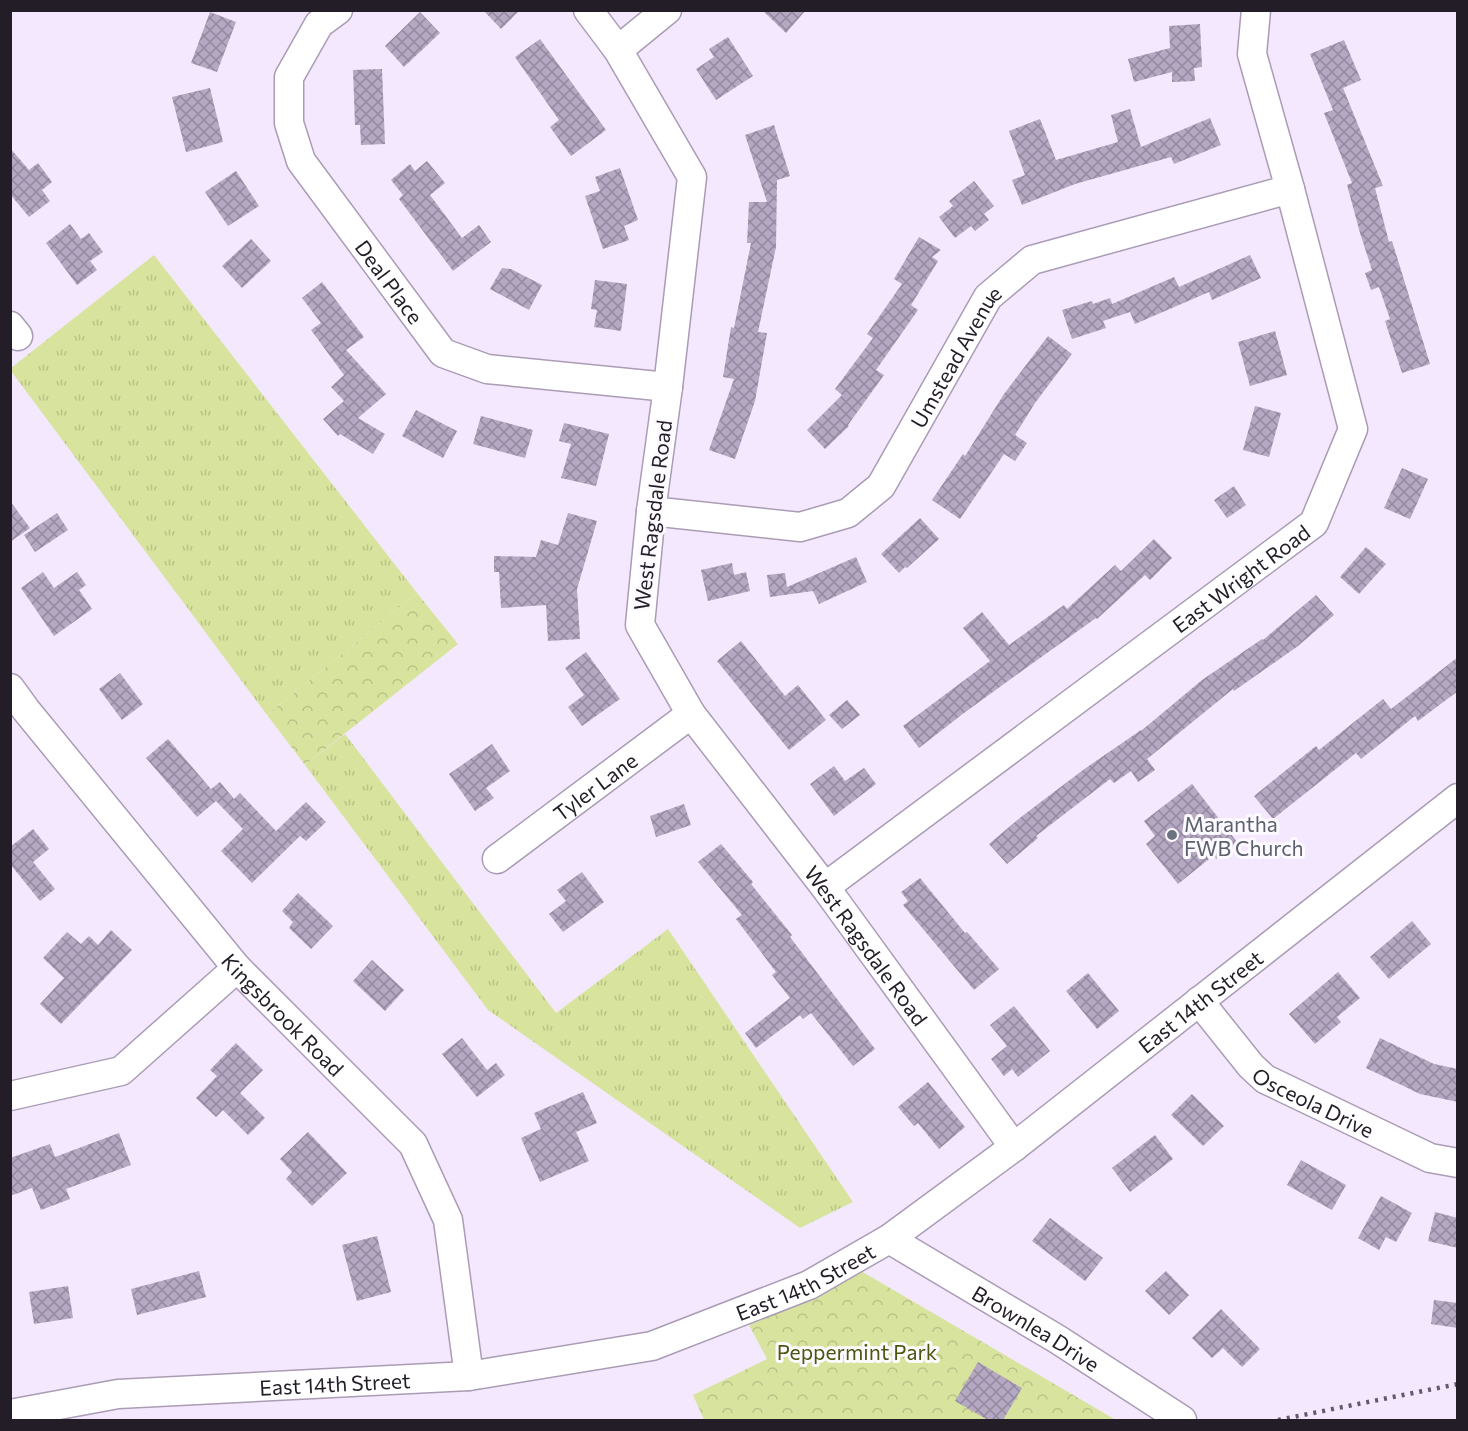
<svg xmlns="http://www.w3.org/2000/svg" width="1468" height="1431" font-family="Commissioner,sans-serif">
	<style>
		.grass { fill: url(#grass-tufts) }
		.forest { fill: url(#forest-crowns) }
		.building { fill: url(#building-cross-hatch) }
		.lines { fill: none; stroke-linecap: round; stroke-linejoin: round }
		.minor-casing { stroke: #aa9cb5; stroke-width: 31 }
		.minor { stroke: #fff; stroke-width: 28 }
		.rail { stroke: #615a68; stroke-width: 4.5; stroke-dasharray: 3 6; stroke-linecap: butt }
		.worship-dot { fill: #6b7280; stroke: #fcf9ff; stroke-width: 2 }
		.labels { text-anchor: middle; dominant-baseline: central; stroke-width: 6; stroke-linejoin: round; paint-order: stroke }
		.street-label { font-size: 21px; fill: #221d27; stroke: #fcf9ff }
		.worship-label { font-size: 21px; fill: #5b616d; stroke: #fcf9ff; text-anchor: start }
		.park-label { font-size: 21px; fill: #4d550e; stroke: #fcf9ff }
	</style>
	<defs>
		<pattern id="grass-tufts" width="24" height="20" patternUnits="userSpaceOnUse" patternTransform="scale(1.5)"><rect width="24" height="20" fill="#d8e49e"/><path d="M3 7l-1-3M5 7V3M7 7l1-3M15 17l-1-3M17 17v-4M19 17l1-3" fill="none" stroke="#b9c388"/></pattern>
		<pattern id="forest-crowns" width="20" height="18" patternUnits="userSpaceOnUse" patternTransform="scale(1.5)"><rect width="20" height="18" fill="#d8e49e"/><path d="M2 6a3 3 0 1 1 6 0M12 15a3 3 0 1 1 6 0" fill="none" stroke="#b9c388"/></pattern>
		<pattern id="building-cross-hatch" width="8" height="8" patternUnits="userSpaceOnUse" patternTransform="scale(1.5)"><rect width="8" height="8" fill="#b5a8c2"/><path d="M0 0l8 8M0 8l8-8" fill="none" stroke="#93889e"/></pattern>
	</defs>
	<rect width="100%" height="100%" fill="#f4e8fe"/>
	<g class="grass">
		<polygon points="154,255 417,593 267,715 11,371 11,368"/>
		<polygon points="345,734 556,1013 668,929 853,1202 800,1228 488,1010 305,765"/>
	</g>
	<g class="forest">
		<polygon points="417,593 458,644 305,765 267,715"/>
		<polygon points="861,1271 1116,1420 704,1420 693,1395 767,1359 749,1325"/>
	</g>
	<g class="building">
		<polygon points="483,10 520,10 501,29"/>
		<polygon points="762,10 806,10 786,33"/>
		<polygon points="210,12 236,22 217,72 191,63"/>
		<polygon points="420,12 440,33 404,67 385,46"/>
		<polygon points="1200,24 1202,67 1194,68 1195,81 1172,82 1172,72 1134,82 1128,59 1170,48 1169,26"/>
		<polygon points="728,37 753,76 716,100 696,69 714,57 709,49"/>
		<polygon points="540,39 606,130 571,156 550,127 559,120 515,57"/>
		<polygon points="1344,40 1361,80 1343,88 1383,186 1375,188 1389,242 1392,241 1430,364 1402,373 1385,321 1390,319 1379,287 1371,290 1365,273 1372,270 1360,233 1347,185 1352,183 1324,113 1333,110 1310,54"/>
		<polygon points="382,69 385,144 361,145 360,125 355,125 353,70"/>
		<polygon points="210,88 223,142 186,152 172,97"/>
		<polygon points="1130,109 1141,147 1210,118 1221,145 1174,164 1171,157 1075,184 1022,205 1012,180 1025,175 1009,131 1040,119 1056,160 1118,142 1111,115"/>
		<polygon points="774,125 790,176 777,180 776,247 758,332 767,333 755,401 735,459 709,450 734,379 723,377 731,327 734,328 751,243 747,243 749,202 767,202 745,135"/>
		<polygon points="10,148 29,170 38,163 52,182 42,190 50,201 29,217 10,194"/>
		<polygon points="427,161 445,183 430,195 462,238 479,225 491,242 453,271 399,199 403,195 391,180 410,164 415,171"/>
		<polygon points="620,168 638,220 624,226 629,240 603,249 585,196 600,191 595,177"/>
		<polygon points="236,171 259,206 228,226 205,192"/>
		<polygon points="974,181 994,206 984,214 989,220 975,231 971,226 955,238 939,217 953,206 949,201"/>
		<polygon points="70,224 81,239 89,233 103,252 90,261 97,270 77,285 46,243"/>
		<polygon points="919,237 941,250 932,257 938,261 911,305 918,310 876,370 884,375 848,425 849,426 825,449 807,430 842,395 835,389 873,338 867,334 902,284 894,279"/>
		<polygon points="251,239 271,261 242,288 222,266"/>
		<polygon points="1250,255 1261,278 1212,300 1209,292 1135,324 1130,312 1103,321 1106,328 1072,339 1062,310 1092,301 1093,304 1110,298 1112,304 1174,277 1179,287"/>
		<polygon points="502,268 511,269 542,285 529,310 490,289"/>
		<polygon points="595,280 627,284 621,331 594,327 597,310 591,309"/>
		<polygon points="322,282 364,337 346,350 386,394 358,418 385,434 373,454 340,434 338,436 323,419 344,401 331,387 344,375 311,330 321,323 302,298"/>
		<polygon points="1275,331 1287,375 1250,386 1238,342"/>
		<polygon points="1048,336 1072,354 1035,403 1015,435 1027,443 1015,461 1004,454 960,519 932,500 963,454 965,456 1004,394"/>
		<polygon points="1255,406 1281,413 1269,457 1243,450"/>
		<polygon points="416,410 457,431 443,458 402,436"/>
		<polygon points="481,416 533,430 525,458 473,444"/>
		<polygon points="564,423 609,434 596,486 561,478 571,444 559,441"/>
		<polygon points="1402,468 1428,479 1410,519 1384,508"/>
		<polygon points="1234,486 1246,505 1227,518 1214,500"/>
		<polygon points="10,501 30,528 10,542"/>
		<polygon points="57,513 68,530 35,552 24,535"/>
		<polygon points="568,513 597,521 577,589 580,639 548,641 546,605 501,608 499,572 494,572 494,556 536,557 541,540 558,545"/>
		<polygon points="920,518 939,539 907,568 905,567 899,573 881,554"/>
		<polygon points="1154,539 1172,558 1150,580 1145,575 1097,619 1096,618 1033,663 964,713 919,748 903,726 990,661 963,628 982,612 1009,645 1064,605 1067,609 1115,565 1121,571"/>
		<polygon points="1366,547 1386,564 1359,594 1340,577"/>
		<polygon points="856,557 867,582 819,604 813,591 770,597 767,575 785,573 787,587"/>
		<polygon points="732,563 734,575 746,572 750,591 708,601 701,570"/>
		<polygon points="43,572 54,588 77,572 86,585 79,590 92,609 54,636 21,588"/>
		<polygon points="1316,595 1334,615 1298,646 1234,691 1233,689 1147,759 1155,770 1138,782 1131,771 1114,783 1110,779 1036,836 1038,838 1007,864 989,844 1021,817 1083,770 1141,730 1141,731 1202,680 1262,639 1263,640"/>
		<polygon points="741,641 785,696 798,685 826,720 789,750 717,661"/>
		<polygon points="586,652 620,699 582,726 568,707 584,695 565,668"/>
		<polygon points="1458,657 1458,691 1418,721 1415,716 1361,759 1356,753 1273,819 1254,796 1316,746 1319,750 1383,699 1391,709"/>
		<polygon points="120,673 143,704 122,720 99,689"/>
		<polygon points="847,700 860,715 842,729 829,715"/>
		<polygon points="168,739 211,789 220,782 234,799 240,793 276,831 306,802 326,822 306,841 300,836 252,883 221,851 243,829 216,801 197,817 146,758"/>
		<polygon points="492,744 510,771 486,788 494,798 475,811 449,774"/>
		<polygon points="834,766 845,781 864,768 876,784 834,816 810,784"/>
		<polygon points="1192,784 1237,842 1216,859 1214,855 1178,884 1146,844 1155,836 1144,821"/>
		<polygon points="684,804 691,825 656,837 650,816"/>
		<polygon points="33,829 49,849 33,862 55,889 40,901 10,864 10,847"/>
		<polygon points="721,844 753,882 751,884 792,935 790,937 875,1049 853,1066 811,1013 803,1019 800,1015 756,1048 745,1033 790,998 772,975 776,972 736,919 742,915 698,862"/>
		<polygon points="582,872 604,902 563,932 549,914 566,901 557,890"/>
		<polygon points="920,878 965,933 967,932 999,969 974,990 903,905 908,901 901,892"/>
		<polygon points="298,893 333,926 311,949 289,928 293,922 282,911"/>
		<polygon points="1412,921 1431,944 1389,979 1370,957"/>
		<polygon points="111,930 132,950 61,1024 40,1004 64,978 43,958 67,932 81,944 89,936 98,945"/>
		<polygon points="372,960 404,990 385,1011 353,981"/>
		<polygon points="1338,972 1360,998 1337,1017 1341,1022 1315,1044 1289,1014"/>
		<polygon points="1088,973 1119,1011 1097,1029 1066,991"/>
		<polygon points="1014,1006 1050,1051 1018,1077 1012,1069 1004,1076 991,1059 1007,1046 990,1025"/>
		<polygon points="462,1038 487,1070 496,1063 505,1075 477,1097 442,1054"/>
		<polygon points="1380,1038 1434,1064 1458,1069 1458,1102 1420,1094 1366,1068"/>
		<polygon points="236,1043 263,1070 240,1093 265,1118 248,1135 223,1110 216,1117 196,1098 217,1076 210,1070"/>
		<polygon points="928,1082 965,1127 939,1149 918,1123 914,1126 898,1107"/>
		<polygon points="583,1092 597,1123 576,1132 589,1161 540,1182 521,1138 541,1129 534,1113"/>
		<polygon points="1192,1094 1224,1126 1203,1146 1171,1115"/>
		<polygon points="308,1132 347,1173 312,1206 286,1179 292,1172 280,1159"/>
		<polygon points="119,1133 131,1165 66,1189 70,1199 41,1210 32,1188 10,1196 10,1158 50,1144 55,1157"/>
		<polygon points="1155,1135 1173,1159 1130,1192 1112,1168"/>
		<polygon points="1301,1160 1346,1185 1332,1210 1287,1185"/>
		<polygon points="1381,1196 1412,1213 1396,1242 1386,1237 1379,1250 1358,1238"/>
		<polygon points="1435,1212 1458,1218 1458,1248 1428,1241"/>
		<polygon points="1050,1218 1103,1258 1085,1281 1032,1241"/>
		<polygon points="377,1236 391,1292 357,1301 342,1245"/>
		<polygon points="199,1271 206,1297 137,1315 131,1289"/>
		<polygon points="1166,1271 1189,1295 1169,1315 1145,1291"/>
		<polygon points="68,1286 73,1318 34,1324 29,1292"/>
		<polygon points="1434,1300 1458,1303 1458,1328 1431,1324"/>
		<polygon points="1221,1309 1260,1349 1242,1367 1223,1348 1212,1358 1192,1338"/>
		<polygon points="978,1362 1022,1388 1003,1420 988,1420 955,1401"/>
	</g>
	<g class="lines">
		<defs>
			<g id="minor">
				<path id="s1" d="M338 10 319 24 289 77V123L301 161 443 353 487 369 668 387"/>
				<path id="s2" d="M588 10 618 50 692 177 668 387 651 511 640 625 691 714 825 887 1014 1147"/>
				<polyline points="618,50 667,10"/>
				<polyline points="10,326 18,336"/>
				<path id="s3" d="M651 511 800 527 848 513 881 486 988 297 1032 260 1290 189"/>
				<path id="s4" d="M10 688 26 710 237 968 413 1144 448 1220 469 1376"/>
				<path id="s5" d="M497 859 691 714"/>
				<path id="s6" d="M825 887 1314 523 1353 429 1290 189 1252 54 1256 10"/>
				<path id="s7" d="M1199 1001 1251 1066 1265 1079 1430 1158 1458 1163"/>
				<polyline points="10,1096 121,1071 237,968"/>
				<path id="s8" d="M889 1239 1057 1339 1182 1420"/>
				<path id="s9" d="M10 1414 118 1394 469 1376 652 1346 809 1285 889 1239 1014 1147 1458 798"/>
			</g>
		</defs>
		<use href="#minor" class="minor-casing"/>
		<use href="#minor" class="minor"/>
		<polyline class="rail" points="1278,1420 1458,1384"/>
	</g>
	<circle class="worship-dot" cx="1172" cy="835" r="6"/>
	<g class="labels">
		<g class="street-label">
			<text stroke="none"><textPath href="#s1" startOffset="320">Deal Place</textPath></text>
			<text stroke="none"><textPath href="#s3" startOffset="392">Umstead Avenue</textPath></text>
			<text transform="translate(652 515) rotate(-83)">West Ragsdale Road</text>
			<text stroke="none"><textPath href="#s6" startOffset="518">East Wright Road</textPath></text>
			<text stroke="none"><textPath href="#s5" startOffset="122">Tyler Lane</textPath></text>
			<text stroke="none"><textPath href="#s2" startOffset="1041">West Ragsdale Road</textPath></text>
			<text stroke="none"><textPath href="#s9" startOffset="1299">East 14th Street</textPath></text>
			<text stroke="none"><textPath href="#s4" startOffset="426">Kingsbrook Road</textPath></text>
			<text stroke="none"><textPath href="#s7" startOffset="156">Osceola Drive</textPath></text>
			<text stroke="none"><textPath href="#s9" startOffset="813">East 14th Street</textPath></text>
			<text stroke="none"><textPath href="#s8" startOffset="172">Brownlea Drive</textPath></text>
			<text stroke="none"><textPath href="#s9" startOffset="327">East 14th Street</textPath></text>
		</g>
		<g class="worship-label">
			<text x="1184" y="823">Marantha<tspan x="1184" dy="24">FWB Church</tspan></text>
		</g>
		<g class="park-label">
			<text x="857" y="1351">Peppermint Park</text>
		</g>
	</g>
	<rect width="1468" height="1431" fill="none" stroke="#221d27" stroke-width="24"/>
</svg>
